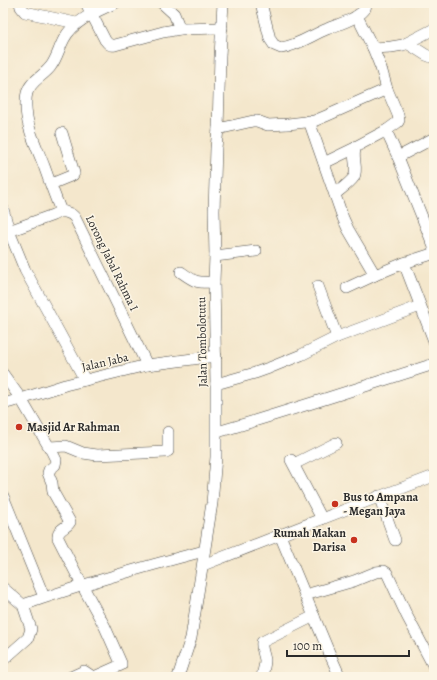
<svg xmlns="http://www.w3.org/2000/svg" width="437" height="680" font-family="Alegreya,serif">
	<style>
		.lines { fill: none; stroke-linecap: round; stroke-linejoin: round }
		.minor-casing { stroke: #494743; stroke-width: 12 }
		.minor { stroke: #fff; stroke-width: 11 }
		.poi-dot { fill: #c8321e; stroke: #fcf5e5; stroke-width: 1.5 }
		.labels { text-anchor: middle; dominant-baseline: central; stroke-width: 3; stroke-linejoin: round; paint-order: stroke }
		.street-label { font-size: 12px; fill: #2b2b2b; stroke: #fcf5e5 }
		.poi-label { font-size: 12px; font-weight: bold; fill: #2b2b2b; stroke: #fcf5e5; text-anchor: start }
	</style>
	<rect width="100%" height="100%" fill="#fcf5e5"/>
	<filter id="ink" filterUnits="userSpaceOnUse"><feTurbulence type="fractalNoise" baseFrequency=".025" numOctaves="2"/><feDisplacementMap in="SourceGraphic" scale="8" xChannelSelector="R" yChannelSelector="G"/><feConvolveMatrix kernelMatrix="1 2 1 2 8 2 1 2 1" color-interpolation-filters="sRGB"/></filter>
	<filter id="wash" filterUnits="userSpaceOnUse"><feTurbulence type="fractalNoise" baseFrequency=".012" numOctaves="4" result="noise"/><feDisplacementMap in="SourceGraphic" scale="16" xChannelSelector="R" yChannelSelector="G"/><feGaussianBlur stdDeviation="0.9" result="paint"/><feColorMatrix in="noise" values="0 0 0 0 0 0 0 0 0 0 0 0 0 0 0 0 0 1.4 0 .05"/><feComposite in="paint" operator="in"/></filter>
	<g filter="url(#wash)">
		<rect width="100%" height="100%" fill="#f4e7cc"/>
	</g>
	<g filter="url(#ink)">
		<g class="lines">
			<defs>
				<g id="minor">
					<polyline points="20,3 21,7 25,12 76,23"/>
					<path d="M86 3 105 40C108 44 110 46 115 45L163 32 180 29 222 28"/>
					<path d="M115 3C96 12 74 20 64 39 59 48 57 58 51 66 44 76 30 81 27 93 26 96 26 99 26 102 25 125 36 145 44 166 49 180 54 194 60 209 64 214 71 211 75 218L147 365"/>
					<polyline points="162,3 174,14 180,29"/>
					<path d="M261 3 270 39 274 45 281 48C297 46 312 35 327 29 336 25 351 21 358 15 363 12 367 9 365 3"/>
					<polyline points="357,16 373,48 381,68 387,89 398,115 399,120 398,122 387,130 388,135 398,157 434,247"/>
					<polyline points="407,43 426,55 434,58"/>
					<polyline points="373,48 391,47 403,45 434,29"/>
					<polyline points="309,121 343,218 348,229 375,275 404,263 434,341"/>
					<polyline points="218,129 253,121 257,121 268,125 288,124 314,121 326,116 387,89"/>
					<polyline points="398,157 434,138"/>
					<polyline points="324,163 355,148"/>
					<polyline points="51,184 73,175 74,173 62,133"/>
					<path d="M335 194C340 190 350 183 354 177 359 167 350 154 357 146L387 130"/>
					<polyline points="3,209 9,231 25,270 85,380"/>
					<polyline points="9,231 53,215 61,211"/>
					<polyline points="215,256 256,251"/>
					<polyline points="404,263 432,254 434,250"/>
					<path d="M181 272C195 282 196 283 214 282"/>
					<polyline points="318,286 337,337"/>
					<polyline points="347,288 375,275"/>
					<path d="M3 374 21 399 52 452 56 460 55 465 49 470 48 473 52 483 53 492 70 522C67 528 57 529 58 538L82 585 105 627 121 663V665L94 677"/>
					<polyline points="216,384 255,373 269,368 301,355 337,337 420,306"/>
					<polyline points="3,404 21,399 65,385 147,365 216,356"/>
					<path d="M217 432C290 411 362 387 434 364"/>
					<polyline points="50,447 66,446 83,453 97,455 166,452 168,451 168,432"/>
					<polyline points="291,460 322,519"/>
					<polyline points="294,464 336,443"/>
					<polyline points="3,496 44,597"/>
					<polyline points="379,496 395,540"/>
					<polyline points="280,535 328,650 340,677"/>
					<polyline points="203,565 365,502 434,476"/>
					<polyline points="3,588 23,605 31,629 28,638 3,660"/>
					<polyline points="305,595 354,581 376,572 384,571 387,573 407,616 434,667"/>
					<path d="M23 605C83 584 143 567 204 551"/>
					<polyline points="71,677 84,671 93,677"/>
					<polyline points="178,677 191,638 212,503 216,457 216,384 214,282 215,256 214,211 216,148 218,129 220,56 223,3"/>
					<path d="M262 677C263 671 265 665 265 660 264 654 261 648 262 642L314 616"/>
				</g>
			</defs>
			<use href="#minor" class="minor-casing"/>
			<use href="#minor" class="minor"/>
		</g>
	</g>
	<g class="poi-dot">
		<circle cx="19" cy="427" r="4"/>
		<circle cx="335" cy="504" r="4"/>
		<circle cx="354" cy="540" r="4"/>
	</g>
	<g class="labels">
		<g class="street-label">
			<text transform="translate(112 263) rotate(64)">Lorong Jabal Rahma I</text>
			<text transform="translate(202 342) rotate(-91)">Jalan Tombolotutu</text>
			<text transform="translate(105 362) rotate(-13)">Jalan Jaba</text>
		</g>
		<g class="poi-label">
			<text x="27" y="427">Masjid Ar Rahman</text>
			<text x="343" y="497">Bus to Ampana<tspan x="343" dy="14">- Megan Jaya</tspan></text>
			<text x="346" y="533" text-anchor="end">Rumah Makan<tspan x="346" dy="14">Darisa</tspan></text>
		</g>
	</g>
	<rect width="437" height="680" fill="none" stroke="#fcf5e5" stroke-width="16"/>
	<path d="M287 650v6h122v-6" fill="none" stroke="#2b2b2b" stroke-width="2"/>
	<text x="293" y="650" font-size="12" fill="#2b2b2b" stroke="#fcf5e5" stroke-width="3" paint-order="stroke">100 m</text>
</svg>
